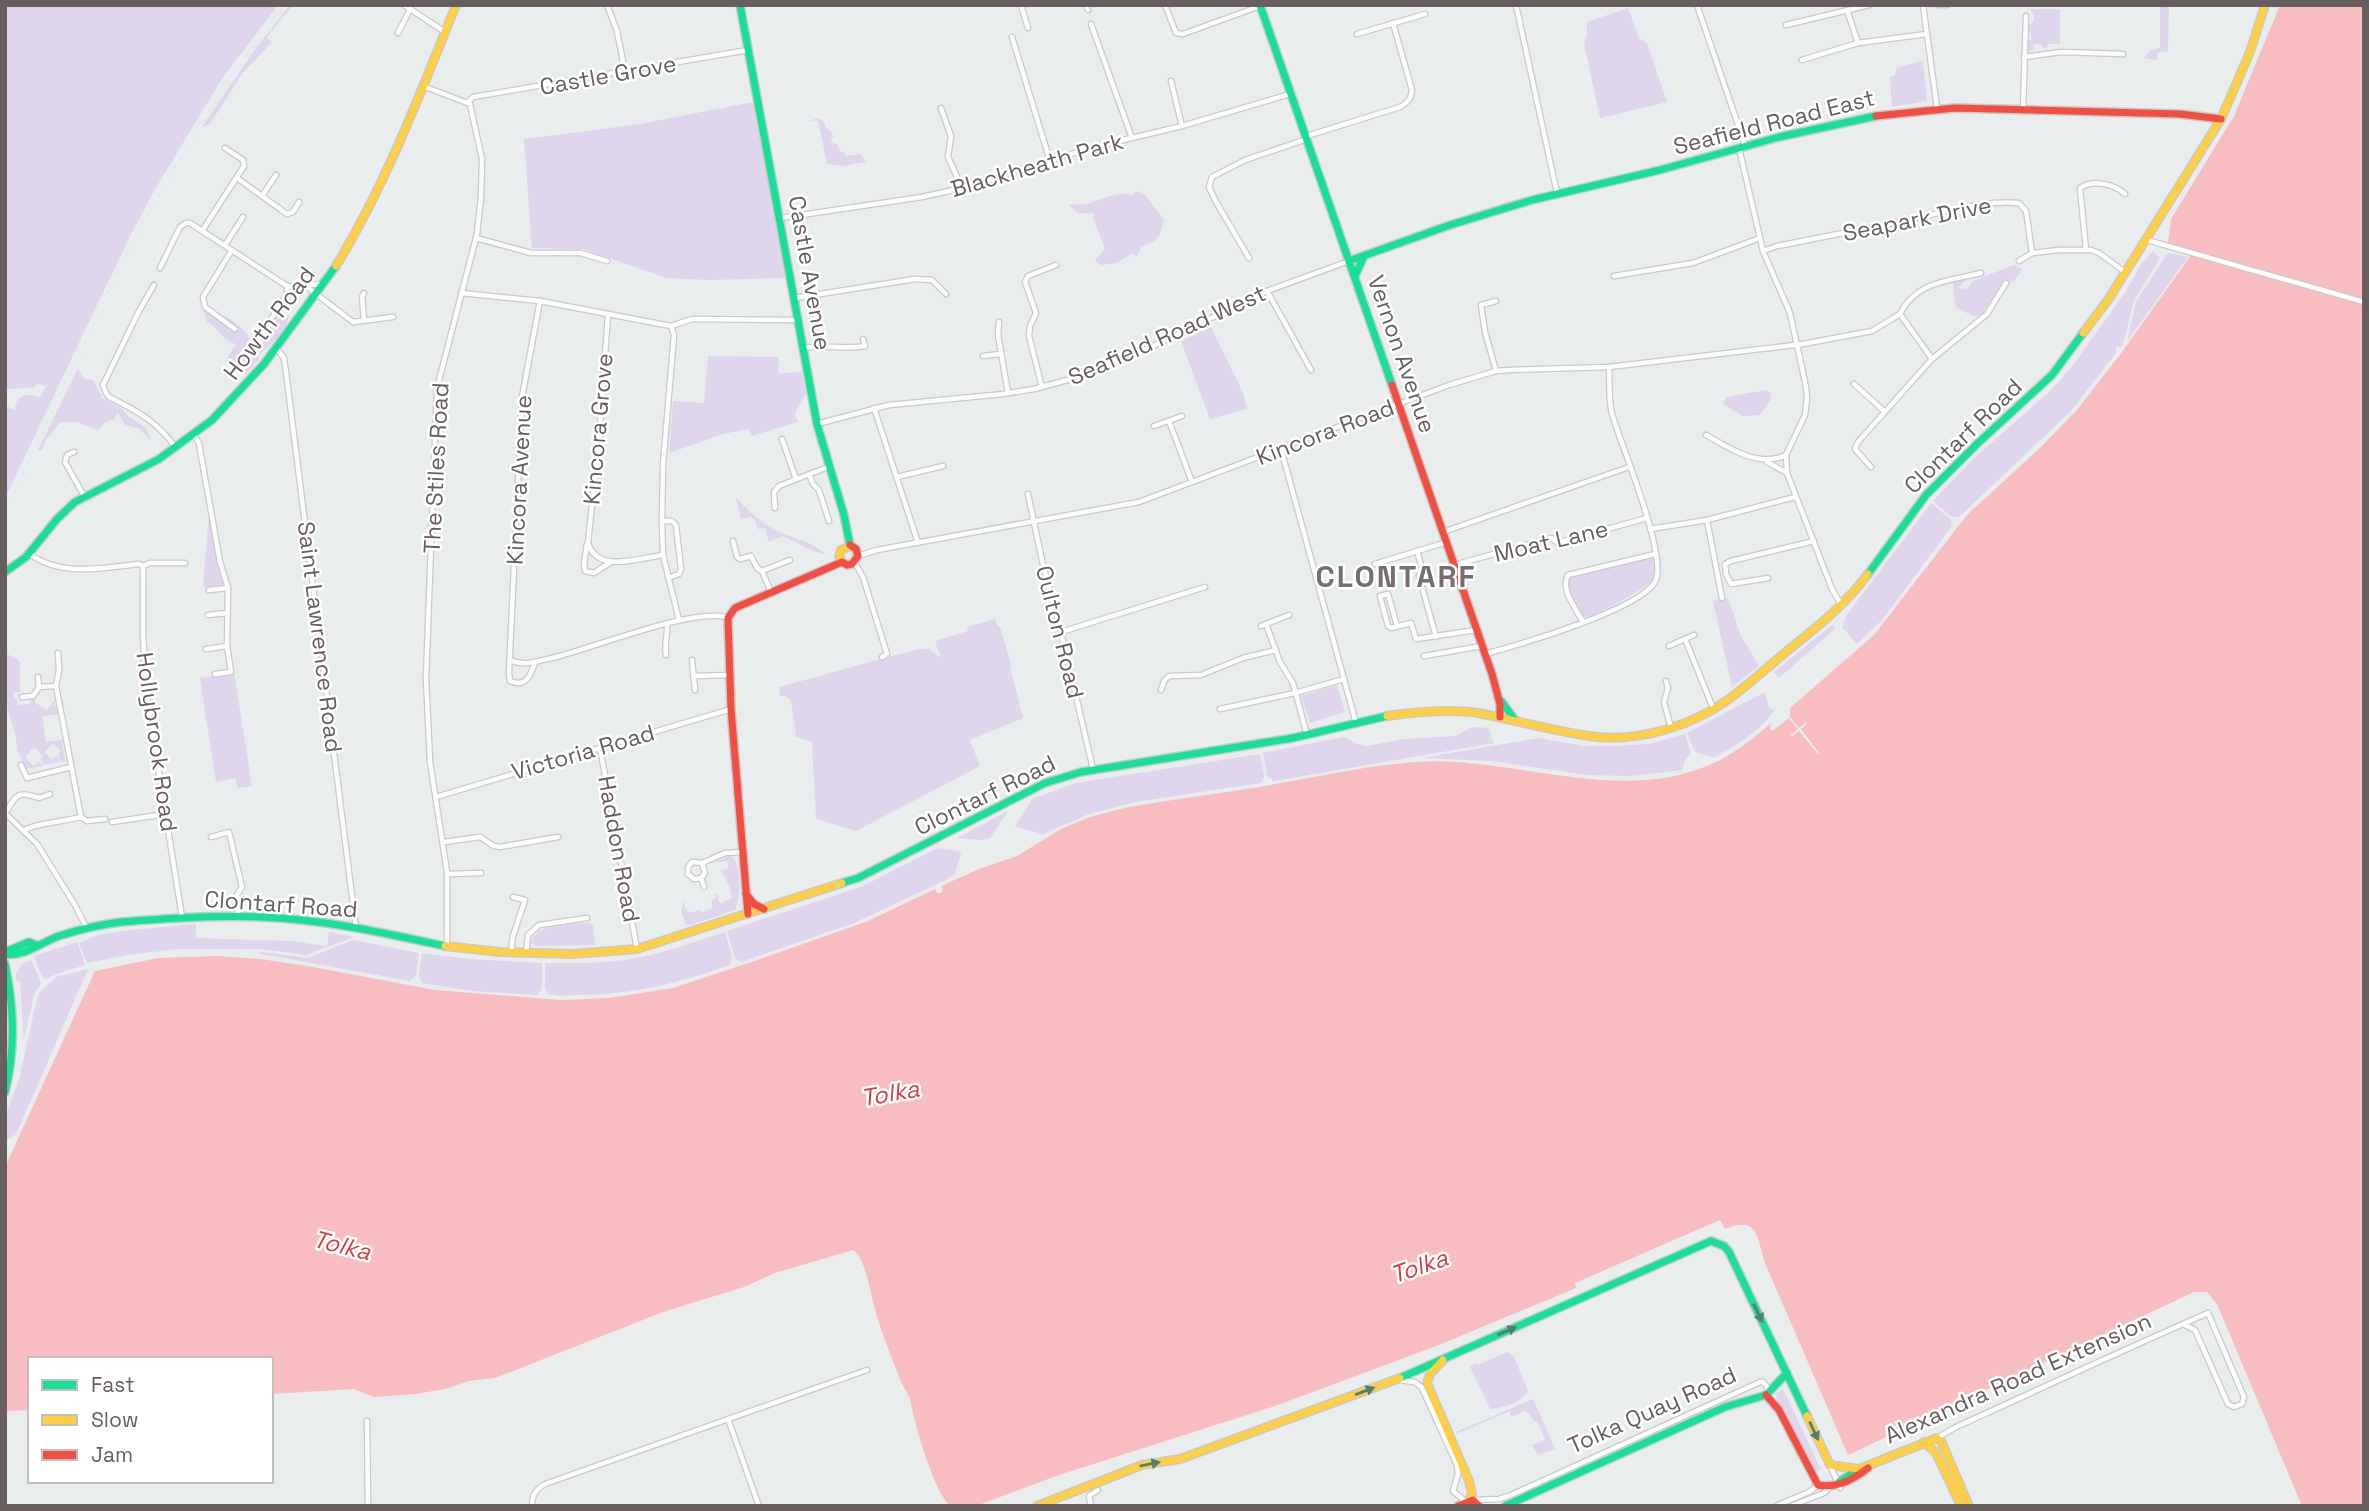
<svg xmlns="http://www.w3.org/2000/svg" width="2369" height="1511" font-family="'Space Grotesk',sans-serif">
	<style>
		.green { fill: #dfd5ec }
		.water { fill: #f8bdc0 }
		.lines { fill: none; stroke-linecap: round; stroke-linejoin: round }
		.street-casing { stroke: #cacaca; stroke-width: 7 }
		.fast-casing { stroke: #cac9c9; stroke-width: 10 }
		.slow-casing { stroke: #cac9c9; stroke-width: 10 }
		.jam-casing { stroke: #cac9c9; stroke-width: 10 }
		.street { stroke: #fcfcfc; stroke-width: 4.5 }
		.fast { stroke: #16e098; stroke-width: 7 }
		.slow { stroke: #ffcf43; stroke-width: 7 }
		.jam { stroke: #f24e42; stroke-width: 7 }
		.rail { stroke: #e3e3e3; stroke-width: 2; stroke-dasharray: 2 9; stroke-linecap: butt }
		.oneway { fill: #537e6c }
		.labels { text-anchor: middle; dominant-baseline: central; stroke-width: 5; stroke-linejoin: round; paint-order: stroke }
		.street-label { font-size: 23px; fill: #675e5d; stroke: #fff }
		.water-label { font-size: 24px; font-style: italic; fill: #cd4340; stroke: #fff }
		.district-label { font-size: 30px; font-weight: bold; letter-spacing: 2px; fill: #796e6e; stroke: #fff }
	</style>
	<rect width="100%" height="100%" fill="#e9edee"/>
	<g class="green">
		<path d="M5 5H278L221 80 154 191 130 236 5 498V406L15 410C15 395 28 392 40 398L46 386 37 384 33 388 5 389Z"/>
		<polygon points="290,5 293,5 266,38 272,42 242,74 210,124 202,127 253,52"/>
		<polygon points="2160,5 2169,5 2168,52 2157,53 2157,60 2144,58 2151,50 2160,48"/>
		<polygon points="1628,8 1639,38 1647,43 1667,102 1600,118 1584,43 1587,35 1587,22"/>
		<polygon points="2031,9 2060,9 2060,44 2048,44 2047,47 2044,49 2040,44 2034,44 2033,50 2028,51 2027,40 2031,40 2031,33 2027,33 2027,27 2034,21 2034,13 2031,12"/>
		<polygon points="1923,61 1927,101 1892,107 1890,77 1895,75 1897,67"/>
		<polygon points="753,102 771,190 785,278 709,280 667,278 583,249 532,248 524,139 640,124"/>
		<polygon points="818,118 824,122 826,128 831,131 833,137 830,142 837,144 840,151 845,153 846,156 860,154 866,162 843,166 827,164 818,120 807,122"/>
		<path d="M1137 191 1145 195 1164 220C1160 237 1158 242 1141 247L1136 257 1132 253 1117 263 1101 265 1095 260 1105 249 1093 218 1095 214 1078 213 1068 205C1074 204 1081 205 1086 204 1103 200 1114 191 1132 195Z"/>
		<polygon points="2153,251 2160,258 2134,300 2123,344 2120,348 2118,346 2115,350 2117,352 2070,412 1959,517 1952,517 1933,501 1973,459 2050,391 2071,368 2126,291 2142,263"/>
		<polygon points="2168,253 2188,257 2127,341 2136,302"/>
		<path d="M2014 265 2023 269 2013 282 2005 280 1981 315C1971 319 1966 310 1956 308L1953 282 1968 278 1958 288 1967 289 1973 281Z"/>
		<path d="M203 310 215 317 225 316 238 325 247 333 251 343 250 349 254 353 257 352V344H261L281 312 289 316C286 332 271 345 258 356L260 358 246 374 235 369 228 362V356L236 344C221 341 220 327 207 322Z"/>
		<polygon points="1211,327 1243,393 1247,409 1210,419 1181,341"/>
		<polygon points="708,356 779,357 778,374 801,371 806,392 795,414 798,422 751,436 749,429 723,434 669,453 673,401 704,403"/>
		<polygon points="78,368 83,378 94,381 102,398 122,409 128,416 145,427 152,441 138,428 125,425 118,412 114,419 104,423 98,431 77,422 61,422 46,439 42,450 37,452"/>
		<polygon points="1767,390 1771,394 1771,399 1760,415 1743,416 1723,404 1726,397"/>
		<path d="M736 498C748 510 760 523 776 530 793 539 813 541 826 555L811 550 783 536 769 542 765 528 758 529 755 520 751 517 741 519Z"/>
		<polygon points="1931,503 1950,519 1952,526 1882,620 1857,644 1842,627 1846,616"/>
		<polygon points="209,514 224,583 222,585 203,587"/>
		<path d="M1646 558H1652C1656 564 1657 572 1654 579 1649 587 1594 617 1586 617 1585 617 1583 616 1581 615L1567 587V579Z"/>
		<polygon points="1728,598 1741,636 1759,666 1732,687 1713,601"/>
		<polygon points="995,619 998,627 1000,627 1011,664 1010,666 1023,718 970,740 980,766 856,831 816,819 812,742 796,737 791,700 785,696 780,696 779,687 918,649 929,649 941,658 935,641 968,631 967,627"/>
		<polygon points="1832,625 1835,629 1779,678 1774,672"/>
		<polygon points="5,653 17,659 20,663 20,692 13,693 14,699 17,699 18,705 30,704 31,700 38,695 34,702 47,710 54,701 58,714 42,716 46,742 62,740 65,762 61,762 58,755 61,751 53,743 44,752 52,760 57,756 60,762 45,765 40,760 43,756 34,747 25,757 33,766 38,761 44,766 26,769 17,750 16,736 8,710 5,687"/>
		<polygon points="234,673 252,786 238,788 235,778 216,782 200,678"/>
		<polygon points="1337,685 1345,712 1310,723 1301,696"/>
		<path d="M1765 692 1769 708 1774 710C1762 731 1735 745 1714 758L1695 752 1687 733Z"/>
		<polygon points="1478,727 1488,728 1494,743 1274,781 1267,776 1263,753 1344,737 1357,744 1366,746 1405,739 1456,736 1470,728"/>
		<polygon points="1685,734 1691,753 1685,761 1682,770 1632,776 1587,775 1492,761 1420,758 1539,738 1584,746 1615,746 1648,744"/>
		<polygon points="1260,754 1264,776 1261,783 1135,802 1089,814 1043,834 1015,827 1032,799 1076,783"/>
		<polygon points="1008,811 990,838 980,840 957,838"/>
		<polygon points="938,848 959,851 961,854 955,873 948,879 854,923 741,962 735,958 727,931 861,887"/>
		<path d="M729 856 733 857C741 869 741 897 735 910L691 925 686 924 681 912 683 901 688 913 700 910 702 913 713 908 711 901 716 898 715 893 719 896 717 897 720 904 732 898 729 885 721 871 729 868 727 861 713 863Z"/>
		<path d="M590 923 593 926 595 945 536 946 531 943C535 922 572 925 590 923Z"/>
		<polygon points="196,924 196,938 290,941 327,946 329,932 354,937 306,955 262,949 177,949 128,955 87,963 79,943 98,935 122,931"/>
		<path d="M725 932 732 958 730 965C664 988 619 997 549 995L545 989V963C577 963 610 964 642 957 670 951 697 941 725 932Z"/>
		<polygon points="353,940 419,953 416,975 410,981 257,953 262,952 308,958"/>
		<polygon points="77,942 85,965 54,975 48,979 42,977 34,956"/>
		<polygon points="422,953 467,959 542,963 542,989 537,995 472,991 422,983 419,976"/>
		<polygon points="31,960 41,983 34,995 24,1039 20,982 16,980 16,974 22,964"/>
		<polygon points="88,969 21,1123 15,1135 5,1141 5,1117 19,1080 38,994 56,977"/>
		<path d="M1508 1352 1514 1357 1528 1391C1522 1403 1503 1408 1490 1409L1470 1367 1476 1362 1477 1365Z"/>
		<polygon points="1783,1389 1821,1470 1815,1473 1775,1394"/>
		<polygon points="1533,1399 1555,1449 1538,1455 1532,1445 1545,1440 1537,1421 1534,1422 1529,1413 1525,1411 1511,1417 1510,1411 1456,1434 1456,1432"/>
	</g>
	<path class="water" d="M2280 5H2364V1506H2302L2217 1304 2207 1292H2194L1848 1455 1765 1263C1757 1237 1758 1215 1725 1229L1720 1220 1575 1283 1576 1288 1439 1345 1275 1406 1059 1475 976 1506H951C935 1496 914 1422 911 1403 910 1396 905 1390 902 1384 893 1361 883 1337 876 1313 871 1297 866 1258 853 1250L775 1273 744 1287 663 1312 495 1378 469 1381 445 1389 416 1394 374 1397 354 1389 271 1394V1359H30V1410L5 1411V1167L95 971 158 958 218 956 261 959 313 967 435 990 562 1000 609 998 673 988 766 957 868 921 935 889 937 893H941L943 889 941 886 979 869 1017 856 1061 829 1090 817 1124 808C1176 798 1229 793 1281 783 1326 775 1371 765 1417 762 1515 755 1625 809 1720 760 1739 750 1755 737 1771 723L1770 728 1772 731 1789 718 1798 729 1792 734 1788 731 1792 736 1799 731 1818 754 1819 753 1801 729 1807 724 1803 719 1806 723 1799 728 1790 717V708L1874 635 1967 515 2040 448 2077 410 2122 352 2189 258 2191 251 2168 243 2171 219 2234 116Z"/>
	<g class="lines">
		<defs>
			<g id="street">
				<polyline points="404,5 445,32"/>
				<polyline points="607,5 617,31 625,72"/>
				<polyline points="1021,5 1028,28"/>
				<polyline points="1086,5 1088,10"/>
				<polyline points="1165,5 1176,33 1183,34 1260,6"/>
				<polyline points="1516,5 1557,193"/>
				<polyline points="1697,5 1745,145"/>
				<polyline points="1923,5 1937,108"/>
				<polyline points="1938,5 1947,5"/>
				<polyline points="1847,10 1858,43"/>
				<polyline points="1091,24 1132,138"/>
				<polyline points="1786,25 1869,5"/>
				<polyline points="398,33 410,9"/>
				<polyline points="1357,34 1425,14"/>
				<polyline points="1012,37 1050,161"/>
				<polyline points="2024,57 2061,52 2123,54"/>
				<polyline points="1802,60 1858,43 1927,34"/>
				<polyline points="1171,81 1182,126"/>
				<polyline points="423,86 470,104 482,159 481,197 477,234 437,388 426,678 430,762 447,872 447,946"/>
				<polyline points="468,102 473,97 748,50"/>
				<polyline points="941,108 951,136 948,157 962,188"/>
				<polyline points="2023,110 2026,16"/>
				<polyline points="1739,148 1763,251 1790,313 1805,382 1807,397 1805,415 1786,455 1787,473 1832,589 1842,606"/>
				<polyline points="237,178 287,214 293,212 299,202"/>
				<polyline points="262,196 276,175"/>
				<polyline points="781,218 922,197 958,189 1090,148 1182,126 1290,94"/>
				<polyline points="202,231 244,166 243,160 225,148"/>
				<polyline points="476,238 531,253 581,253 607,261"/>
				<polyline points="2147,240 2364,302"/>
				<polyline points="225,245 243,217"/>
				<polyline points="232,250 203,297 205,307 235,329"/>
				<path d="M2086 250 2080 188C2093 179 2114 184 2125 194"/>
				<path d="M1763 251 1777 246C1823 237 1870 228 1916 218 1950 211 1985 200 2019 203L2026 211 2032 253"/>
				<path d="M1249 258 1215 200 1209 187 1212 177 1245 160 1301 141 1310 135 1400 107C1408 102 1411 99 1412 90L1393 23"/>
				<polyline points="2019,261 2032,253 2059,250 2091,250 2099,253 2125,272"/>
				<polyline points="160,268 180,227 186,223 190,223 287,286 307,287 353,322 393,317"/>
				<polyline points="1614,276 1693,263 1760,238"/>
				<path d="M154 285 139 311 103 385 106 393 109 397C136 410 159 423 176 448"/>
				<polyline points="305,285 324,284"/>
				<polyline points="1267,291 1311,370"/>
				<polyline points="461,293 540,301 671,326 692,319 798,320"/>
				<polyline points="795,298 915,279 932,280 946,294"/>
				<path d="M608 314 600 426 588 543C597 574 640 558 663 555"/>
				<path d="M1900 314C1916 281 1949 281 1981 273"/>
				<polyline points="1900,314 1932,359"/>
				<polyline points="364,321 362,297 364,293"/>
				<polyline points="999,322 998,335 1008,393"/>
				<polyline points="671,326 674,335 663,465 662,521 663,555 679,620"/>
				<polyline points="261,335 287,295 287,286"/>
				<path d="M803 348C824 344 845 350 865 346L863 339"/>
				<polyline points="277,349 284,358 287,380 356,928"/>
				<polyline points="983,356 1000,354"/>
				<polyline points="1496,371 1485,332 1481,305 1496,301"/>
				<polyline points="1854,384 1884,411"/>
				<polyline points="1042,387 1029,336 1030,326 1036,313 1025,282 1028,276 1056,265"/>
				<polyline points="874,408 918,543"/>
				<polyline points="1169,421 1192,482"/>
				<polyline points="817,424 889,405 1003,394 1034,389 1071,379 1149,348 1267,291 1349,261"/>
				<polyline points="1154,426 1182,416"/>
				<polyline points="194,435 199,443 201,455 220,562 228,588 227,646 231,672 215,674"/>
				<path d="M1706 435C1730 449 1760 468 1786 455"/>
				<polyline points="782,439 796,479"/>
				<polyline points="1281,449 1356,723"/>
				<polyline points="74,452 67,455 65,462 84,496"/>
				<polyline points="1767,462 1787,473"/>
				<polyline points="1871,467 1855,449 1858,442 1932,359 1987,314 2006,283"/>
				<polyline points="809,474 813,484 819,490 829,521"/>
				<polyline points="897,477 943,466"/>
				<polyline points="1028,494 1043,565 1061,632 1093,769"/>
				<polyline points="775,508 774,492 779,486 828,467"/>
				<polyline points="1707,520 1722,598"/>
				<polyline points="662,521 672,521 676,525 681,569 679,574 668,578"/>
				<polyline points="1650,529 1707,520 1795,497"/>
				<polyline points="1443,532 1629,467"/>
				<polyline points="733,541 737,557 740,559 751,556 757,568 762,571"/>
				<polyline points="587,544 584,564 585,571 594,573 611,562"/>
				<polyline points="1417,551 1423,572"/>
				<path d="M30 554C60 577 104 568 139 564L143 566 150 563H185"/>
				<polyline points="858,556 877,550 1139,502 1449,385 1496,371 1510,370 1609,367 1803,344 1872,331 1900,314"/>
				<polyline points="855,563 863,577 887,654 882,657"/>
				<polyline points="1375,564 1447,542"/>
				<polyline points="1454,565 1552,538 1557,543 1647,518"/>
				<polyline points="143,566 143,637 148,704 182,917"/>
				<polyline points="1419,576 1436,637"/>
				<polyline points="1768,578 1731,584 1726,574 1725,564 1731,561 1814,541"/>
				<polyline points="209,590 228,588"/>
				<polyline points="771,592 762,571 790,560"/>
				<polyline points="208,615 227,613"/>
				<path d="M1583 622C1576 609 1560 589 1568 575L1655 554"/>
				<polyline points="1266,624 1280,662 1293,683 1307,735"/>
				<polyline points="1261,626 1289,615"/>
				<polyline points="1397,626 1388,594 1380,596 1388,626 1391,628 1411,623 1416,639 1476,630"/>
				<polyline points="1061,632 1205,587"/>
				<polyline points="1685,639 1713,708"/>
				<polyline points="1669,646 1694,635"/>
				<polyline points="206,649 227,646"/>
				<polyline points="58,653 59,670 56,686 81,817 87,821 105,819"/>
				<path d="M1485 654C1518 645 1639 610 1655 582 1669 558 1621 445 1612 414 1608 399 1610 382 1609 367"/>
				<path d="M666 655C664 643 668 634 667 624"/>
				<polyline points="1424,656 1482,646"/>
				<path d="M510 660C525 667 537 661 552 658 588 650 699 605 728 618"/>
				<polyline points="692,660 695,690"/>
				<path d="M535 662C531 675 526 688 510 681L509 673 522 397 540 301"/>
				<polyline points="693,676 730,675"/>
				<polyline points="38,677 39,687"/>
				<polyline points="1666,681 1668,688 1664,702 1671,728"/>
				<polyline points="1161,690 1164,681 1169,676 1201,675 1243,658 1276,650"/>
				<polyline points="22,697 33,696 39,687 56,686"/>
				<polyline points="1220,709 1295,693 1344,679"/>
				<polyline points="600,748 637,949"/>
				<polyline points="21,765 27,778 71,767"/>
				<path d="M50 794 39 798C17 790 17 795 5 813L37 844 75 905 87 929"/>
				<polyline points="436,797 731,709"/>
				<polyline points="112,822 166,814"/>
				<path d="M25 830C32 824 67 821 81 817"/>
				<polyline points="211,837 229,832 242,887 237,895 238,917"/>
				<polyline points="444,842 480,837 494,846 500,847 558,837"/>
				<polyline points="448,874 481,873"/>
				<polyline points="701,878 694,879 688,874 688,867 692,862 702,863 725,853 742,852"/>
				<polyline points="701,878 705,873 702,863"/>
				<polyline points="701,878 704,887"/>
				<polyline points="511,952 513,936 525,900 513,897"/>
				<polyline points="526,953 528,935 539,925 587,918"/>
				<polyline points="1399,1380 1415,1382 1422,1388 1457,1465 1458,1474 1453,1491 1466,1502"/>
				<polyline points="728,1419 759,1506"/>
				<polyline points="367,1421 368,1506"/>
				<path d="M1937 1438 1956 1427C2040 1389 2123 1350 2208 1313L2244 1397 2242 1404 2234 1407 2228 1404 2195 1330 2183 1324"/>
				<polyline points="1830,1465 1840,1488"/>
				<polyline points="1473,1500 1499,1499 1511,1495 1760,1382 1763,1382 1768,1388 1766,1395"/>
				<path d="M532 1506C532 1495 536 1489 545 1484L867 1370"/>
				<polyline points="1091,1506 1089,1496 1098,1490"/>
				<polyline points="1776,1506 1809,1492 1818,1485"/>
				<polyline points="1791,1506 1824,1493 1831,1486"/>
			</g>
			<g id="fast">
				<polyline points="740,5 817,424 844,515 850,545"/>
				<polyline points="1260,5 1392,385"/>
				<polyline points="1349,261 1450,225 1532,200 1660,170 1779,137 1876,116"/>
				<polyline points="1355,276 1364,256"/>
				<polyline points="5,572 26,557 57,519 75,502 159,459 212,420 264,364 336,266"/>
				<polyline points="1868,574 1926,495 1978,443 2052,375 2083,333"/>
				<polyline points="1501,701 1515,720"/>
				<polyline points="842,883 858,878 1045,783 1081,772 1293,738 1387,716"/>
				<polyline points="5,952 29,942 36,945"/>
				<path d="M5 954C22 958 42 942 59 936 78 930 102 924 121 922 167 918 214 915 260 917 323 919 384 933 445 946"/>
				<path d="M5 964C14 1007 16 1049 5 1092"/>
				<polyline points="1400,1378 1711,1241 1724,1246 1729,1252 1807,1416"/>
				<polyline points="1839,1482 1859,1469"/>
				<polyline points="1505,1506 1725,1407 1766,1395 1787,1373"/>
			</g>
			<g id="slow">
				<path d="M336 266C386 184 420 94 456 5"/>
				<polyline points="2083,333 2108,300 2221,119 2250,52 2265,5"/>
				<polyline points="842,562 839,556 841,550 850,546"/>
				<path d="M1387 716C1416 712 1454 708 1483 714 1521 721 1559 733 1598 737 1643 741 1693 725 1729 699 1749 684 1768 667 1787 651 1817 627 1845 605 1868 574"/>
				<polyline points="445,946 500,952 573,954 637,949 842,883"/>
				<polyline points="1443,1360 1430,1374 1427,1383 1469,1481 1472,1494 1469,1501"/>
				<polyline points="1807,1416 1830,1465 1859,1469 1937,1438 1941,1441 1969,1506"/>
				<polyline points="1924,1442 1936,1453 1961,1506"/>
				<polyline points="1037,1506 1142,1465 1180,1459 1400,1378"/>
			</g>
			<g id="jam">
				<polyline points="1876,116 1955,108 2180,114 2221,119"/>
				<polyline points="1392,385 1492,674 1500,704 1500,717"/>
				<polyline points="746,894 754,904 764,909"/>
				<polyline points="748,914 731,709 728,618 735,608 842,562 847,565 852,564 858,556 856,549 850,545"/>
				<path d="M1766 1395 1779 1410 1818 1485C1837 1489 1854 1479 1868 1468"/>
				<polyline points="1458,1506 1473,1500 1479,1506"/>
			</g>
		</defs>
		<use href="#street" class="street-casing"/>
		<use href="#fast" class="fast-casing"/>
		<use href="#slow" class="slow-casing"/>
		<use href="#jam" class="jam-casing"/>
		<use href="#street" class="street"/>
		<use href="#fast" class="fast"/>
		<use href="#slow" class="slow"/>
		<use href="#jam" class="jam"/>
		<polyline class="rail" points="5,513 111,286 167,179 232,75 286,5"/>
	</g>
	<defs><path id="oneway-solid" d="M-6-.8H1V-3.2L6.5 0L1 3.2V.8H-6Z" transform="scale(1.75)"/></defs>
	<g class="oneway">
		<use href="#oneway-solid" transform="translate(1758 1313) rotate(64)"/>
		<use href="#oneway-solid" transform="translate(1507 1331) rotate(-23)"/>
		<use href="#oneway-solid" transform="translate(1365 1391) rotate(-21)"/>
		<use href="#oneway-solid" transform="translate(1814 1431) rotate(65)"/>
		<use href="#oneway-solid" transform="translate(1150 1464) rotate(-11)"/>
	</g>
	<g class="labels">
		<g class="street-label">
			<text transform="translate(608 75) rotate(-10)">Castle Grove</text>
			<text transform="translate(1774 122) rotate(-14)">Seafield Road East</text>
			<text transform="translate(1037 165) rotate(-16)">Blackheath Park</text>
			<text transform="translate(1917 219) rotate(-11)">Seapark Drive</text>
			<text transform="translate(810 273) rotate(80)">Castle Avenue</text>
			<text transform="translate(269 323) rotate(-53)">Howth Road</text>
			<text transform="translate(1167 335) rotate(-24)">Seafield Road West</text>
			<text transform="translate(1402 354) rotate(71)">Vernon Avenue</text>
			<text transform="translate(598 429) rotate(-85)">Kincora Grove</text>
			<text transform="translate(1325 432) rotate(-21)">Kincora Road</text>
			<text transform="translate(1963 436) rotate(-44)">Clontarf Road</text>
			<text transform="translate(436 468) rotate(-87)">The Stiles Road</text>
			<text transform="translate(519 480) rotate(-87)">Kincora Avenue</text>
			<text transform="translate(1551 541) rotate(-13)">Moat Lane</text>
			<text transform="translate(1060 632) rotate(76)">Oulton Road</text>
			<text transform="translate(320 637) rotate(83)">Saint Lawrence Road</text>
			<text transform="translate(157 742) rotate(82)">Hollybrook Road</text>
			<text transform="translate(583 752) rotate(-16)">Victoria Road</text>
			<text transform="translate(985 795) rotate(-26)">Clontarf Road</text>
			<text transform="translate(619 849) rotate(80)">Haddon Road</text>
			<text transform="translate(281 904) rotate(4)">Clontarf Road</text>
			<text transform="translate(2018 1378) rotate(-24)">Alexandra Road Extension</text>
			<text transform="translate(1652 1410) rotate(-24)">Tolka Quay Road</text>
		</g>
		<g class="water-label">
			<text transform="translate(890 1093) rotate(-10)">Tolka</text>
			<text transform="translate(342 1245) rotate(14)">Tolka</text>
			<text transform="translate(1419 1266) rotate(-19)">Tolka</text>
		</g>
		<g class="district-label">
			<text x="1396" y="576">CLONTARF</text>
		</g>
	</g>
	<rect width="2369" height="1511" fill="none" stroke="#675e5d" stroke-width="14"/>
	<rect x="28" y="1357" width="245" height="126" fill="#ffffff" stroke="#c2bfbe" stroke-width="2"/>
	<rect x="42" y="1380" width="35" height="10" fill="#16e098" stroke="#c2bfbe" stroke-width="2"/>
	<text x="91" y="1392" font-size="21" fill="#675e5d">Fast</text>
	<rect x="42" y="1415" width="35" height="10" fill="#ffcf43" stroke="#c2bfbe" stroke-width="2"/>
	<text x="91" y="1427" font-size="21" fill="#675e5d">Slow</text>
	<rect x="42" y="1450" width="35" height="10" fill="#f24e42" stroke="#c2bfbe" stroke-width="2"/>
	<text x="91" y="1462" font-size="21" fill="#675e5d">Jam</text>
</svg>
